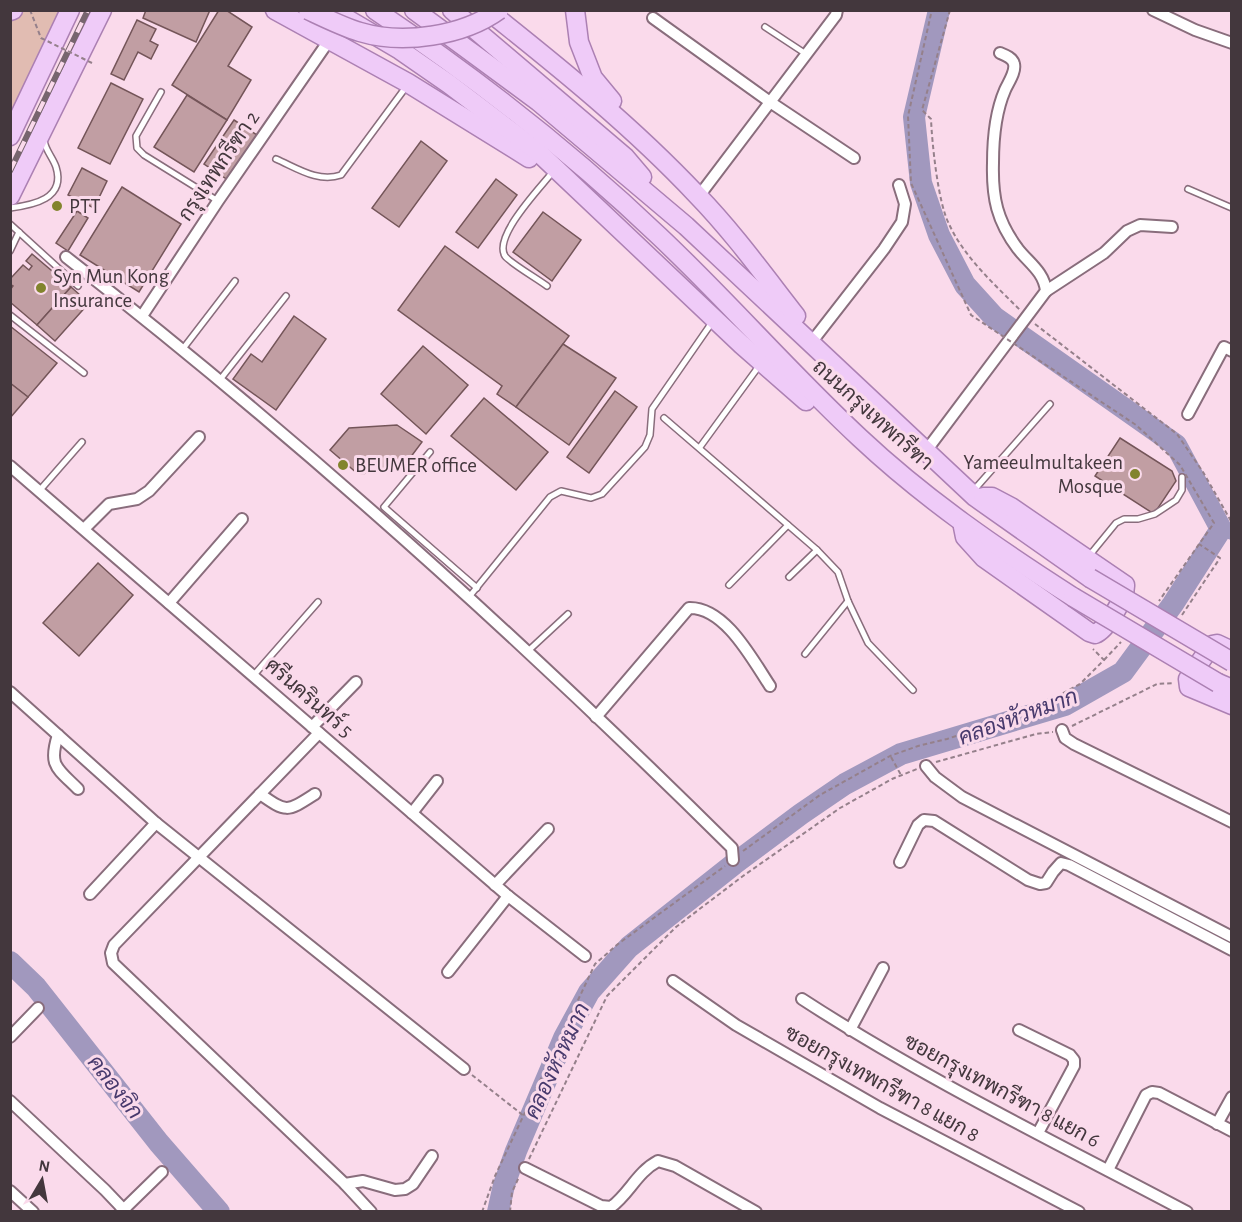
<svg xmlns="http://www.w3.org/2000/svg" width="1242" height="1222" font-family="'Alegreya Sans',Sarabun,sans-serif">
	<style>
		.green { fill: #e1bcb2 }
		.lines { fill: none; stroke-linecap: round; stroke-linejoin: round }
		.canal { stroke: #a198be; stroke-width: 14 }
		.river { stroke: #a198be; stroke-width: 22 }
		.building { fill: #c19ea3; stroke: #745559; stroke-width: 1.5 }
		.lane-casing { stroke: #896d7c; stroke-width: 8 }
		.street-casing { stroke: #896d7c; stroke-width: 14 }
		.primary-casing { stroke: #ac80b3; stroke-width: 21 }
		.path { stroke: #95808b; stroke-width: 2; stroke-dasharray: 4.5 3; stroke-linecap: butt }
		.lane { stroke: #fff; stroke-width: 5 }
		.street { stroke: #fff; stroke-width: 10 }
		.primary { stroke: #efcbf8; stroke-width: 18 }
		.rail-casing { stroke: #77656e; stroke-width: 6 }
		.rail { stroke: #fadaeb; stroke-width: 4; stroke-dasharray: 11; stroke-linecap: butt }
		.primary-bridge-casing { stroke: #ac80b3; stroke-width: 21; stroke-linecap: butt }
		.path-bridge { stroke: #95808b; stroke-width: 2; stroke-dasharray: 4.5 3; stroke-linecap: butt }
		.primary-bridge { stroke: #efcbf8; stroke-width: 18 }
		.poi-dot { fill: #82842d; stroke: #fadaeb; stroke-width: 2 }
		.labels { text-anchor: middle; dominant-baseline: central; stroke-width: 6; stroke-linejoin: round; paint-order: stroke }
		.street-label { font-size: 21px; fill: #43373d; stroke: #fadaeb }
		.poi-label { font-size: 21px; fill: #43373d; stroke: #fadaeb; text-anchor: start }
		.water-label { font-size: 22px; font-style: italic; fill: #483a6d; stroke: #fadaeb }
	</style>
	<rect width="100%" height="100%" fill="#fadaeb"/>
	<polygon class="green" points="11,11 62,11 11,111"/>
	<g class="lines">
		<g class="canal">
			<polyline points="936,10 938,13"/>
			<polyline points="1221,529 1232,533"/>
		</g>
		<g class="river">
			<polyline points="10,962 36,987 159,1143 219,1212"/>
			<polyline points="498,1212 504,1185 516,1151 564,1038 589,992 629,947 734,864 801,814 845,784 901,754 1065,705 1123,672 1173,604 1221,529 1176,445 994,317 965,285 939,235 921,183 914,117 939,10"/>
		</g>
	</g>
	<g class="building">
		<polygon points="146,10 210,10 196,42 143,18"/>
		<polygon points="219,10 226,10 252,27 228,66 251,80 227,120 172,85"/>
		<polygon points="137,20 156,29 150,41 158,45 151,59 138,52 124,80 111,74"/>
		<polygon points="111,83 143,99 110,164 78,148"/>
		<polygon points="187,95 227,120 194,172 154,147"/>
		<polygon points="234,120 257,135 228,180 204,164"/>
		<polygon points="421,141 447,161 399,227 372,208"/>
		<polygon points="82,168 107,181 94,208 68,195"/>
		<polygon points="496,179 517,195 478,248 456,232"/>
		<polygon points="122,187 181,224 139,292 80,255"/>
		<polygon points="77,211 88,218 68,251 56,243"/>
		<polygon points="543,212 581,240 552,281 513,252"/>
		<polygon points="445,246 569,336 516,407 497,394 502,386 398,310"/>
		<polygon points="32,254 71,287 37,325 10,302 10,290 13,286 10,284 10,279 23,265 29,270 32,266 26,261"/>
		<polygon points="71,287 89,303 55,341 37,325"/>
		<polygon points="294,316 326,339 276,410 233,379 251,354 262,362"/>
		<polygon points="10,326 57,363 28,397 10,383"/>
		<polygon points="563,344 616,378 569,445 516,407"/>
		<polygon points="423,346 468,385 426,434 381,394"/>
		<polygon points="10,383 28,397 10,418"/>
		<polygon points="615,391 637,407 589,473 567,457"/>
		<polygon points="484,398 548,452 516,490 451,436"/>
		<polygon points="397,425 422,442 401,470 358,474 330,450 349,428"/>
		<polygon points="1120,438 1172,471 1176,481 1154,514 1095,476"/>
		<polygon points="98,563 133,595 79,656 43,623"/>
	</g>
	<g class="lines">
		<defs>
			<g id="lane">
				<polyline points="765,27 806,54"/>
				<polyline points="161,92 136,136 137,148 144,155 218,201"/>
				<path d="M276 159C297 168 318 183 341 175L406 87"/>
				<polyline points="1188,189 1232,208"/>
				<path d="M10 208C33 205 66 199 56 167 53 158 46 151 44 141"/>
				<polyline points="10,224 78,286"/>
				<polyline points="10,251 19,232"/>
				<path d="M547 286C538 279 510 263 505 256 493 237 539 189 551 174"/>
				<polyline points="10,315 84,373"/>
				<polyline points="182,350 235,281"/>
				<polyline points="219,381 286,296"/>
				<polyline points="664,418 817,550 838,572 848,601 868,643 913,690"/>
				<polyline points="700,447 759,366"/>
				<polyline points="430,452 384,507 477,588"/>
				<polyline points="40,490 82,442"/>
				<polyline points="974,490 1050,404"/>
				<polyline points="1089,556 1116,523 1124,519 1138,519 1155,514 1176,500 1182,490 1182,477"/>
				<polyline points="789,577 817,550"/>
				<polyline points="729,585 788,525"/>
				<polyline points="469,597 550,497 561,491 591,498 602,494 645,447 650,435 652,409 713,321"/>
				<polyline points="527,652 568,614"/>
				<polyline points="805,654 848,601"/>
				<polyline points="253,676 318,602"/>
			</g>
			<g id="street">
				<polyline points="1153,10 1195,30 1232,43"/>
				<polyline points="653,18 770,102 854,158"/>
				<polyline points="699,196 836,15 837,10"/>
				<path d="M66 257C300 439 521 639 732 848L733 860"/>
				<polyline points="1046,291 1104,253 1127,231 1140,225 1172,227"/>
				<polyline points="142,316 218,201 330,39"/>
				<polyline points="814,339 884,249 902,222 905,204 899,185"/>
				<polyline points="1188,414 1224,347 1232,351"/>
				<path d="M926 451 1046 291C1044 272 1029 263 1018 249 997 221 992 198 993 163 993 138 995 113 1005 90 1008 83 1016 72 1014 64 1013 58 1005 55 1000 53"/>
				<polyline points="10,466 508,896 585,956"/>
				<polyline points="84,529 109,504 137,499 149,491 199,437"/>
				<polyline points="169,603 242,519"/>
				<polyline points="10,692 156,823 464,1069"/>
				<path d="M596 717 689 608C725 607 752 659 770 686"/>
				<polyline points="312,727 356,682"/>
				<polyline points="1062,730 1065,738 1074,744 1232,822"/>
				<polyline points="319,733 114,945 111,953 113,963 345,1184 371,1212"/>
				<path d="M58 735C48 766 57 768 78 789"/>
				<polyline points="926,766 935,777 962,797 1232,937"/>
				<path d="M260 794C287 813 287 812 315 794"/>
				<polyline points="412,813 437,781"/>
				<polyline points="900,862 918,825 924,820 934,821 1028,880 1040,884 1046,883 1053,872 1061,863 1069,865 1232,950"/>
				<polyline points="495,885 548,829"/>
				<polyline points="90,894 156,823"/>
				<polyline points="448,972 508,896"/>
				<polyline points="673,981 736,1025 880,1108 1079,1212"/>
				<path d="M802 999C925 1079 1057 1143 1187 1212"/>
				<polyline points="850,1030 883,968"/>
				<polyline points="1019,1030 1070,1055 1074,1060 1074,1066 1038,1133"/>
				<polyline points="10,1037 38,1008"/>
				<polyline points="10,1101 105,1190 126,1212"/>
				<polyline points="1217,1124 1232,1097"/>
				<path d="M525 1168 601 1206 611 1207C629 1194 637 1172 658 1161L675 1166 756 1212"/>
				<polyline points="1108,1170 1146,1095 1152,1092 1159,1093 1232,1131"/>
				<polyline points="345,1184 363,1181 395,1190 405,1189 413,1184 432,1156"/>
				<polyline points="10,1191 33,1212"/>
				<polyline points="121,1212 162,1172"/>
			</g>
			<g id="primary">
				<polyline points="275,10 408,83 529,158"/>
				<polyline points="332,10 400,50 449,84 536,150 742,345 806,401"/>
				<path d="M375 10C476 78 571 152 659 236 728 301 790 373 860 438 925 499 998 549 1073 597"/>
				<polyline points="414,10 539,102 686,226 975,497 1090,578"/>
				<polyline points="452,10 625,157 642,177"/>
				<path d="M487 10C560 68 633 127 697 195 733 232 764 275 796 316"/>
				<polyline points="575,10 579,42 593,78 612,101"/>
				<polyline points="10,11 13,10"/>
				<polyline points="10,136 70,10"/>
				<polyline points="10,196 102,10"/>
				<path d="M963 527 965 537 984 558 1089 632 1095 634C1106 630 1126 598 1125 585L1011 507 992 497H983"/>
				<polyline points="1232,651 1217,644 1212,645 1188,679 1189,687 1232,705"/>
				<polyline points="1218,683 1232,689"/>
			</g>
		</defs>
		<use href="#lane" class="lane-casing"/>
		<use href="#street" class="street-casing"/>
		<use href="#primary" class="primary-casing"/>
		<g class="path">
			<path d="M950 10 922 110 931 119C932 143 938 203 949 224 964 257 994 284 1020 310"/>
			<polyline points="1035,324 1177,434 1203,472 1231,521"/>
			<polyline points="1182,615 1220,558 1199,544"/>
			<polyline points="1072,726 1157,684 1174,683"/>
			<polyline points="891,757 901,775"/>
			<polyline points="936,762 1036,734 1053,732"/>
			<polyline points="743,851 820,795 890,756 918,746 947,739 1030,711 1080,684 1104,660 1093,649"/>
			<polyline points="472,1075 524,1116"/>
			<polyline points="529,1159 607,996 676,927 743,876 840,808 892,779 917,769"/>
			<polyline points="482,1212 495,1176 595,964 618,944 725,866"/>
			<polyline points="510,1212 512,1192 519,1177"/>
		</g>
		<use href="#lane" class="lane"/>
		<use href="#street" class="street"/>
		<use href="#primary" class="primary"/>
		<defs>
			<polyline id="rail" points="10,171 88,10"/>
		</defs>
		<use href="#rail" class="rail-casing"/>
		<use href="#rail" class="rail"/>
		<defs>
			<g id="primary-bridge">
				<path d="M308 10C325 18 343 27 360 32 403 45 463 36 499 10"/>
				<polyline points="1090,578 1232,662"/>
				<polyline points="1073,597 1218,683"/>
			</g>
		</defs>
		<use href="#primary-bridge" class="primary-bridge-casing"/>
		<g class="path-bridge">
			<polyline points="30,10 41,38 92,63"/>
			<polyline points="931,14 908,116 911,183 971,315 1136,425 1180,465 1214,523 1159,601"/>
			<polyline points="1104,660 1121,642"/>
		</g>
		<use href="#primary-bridge" class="primary-bridge"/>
	</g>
	<g class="poi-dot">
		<circle cx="57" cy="206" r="6"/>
		<circle cx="41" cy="288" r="6"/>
		<circle cx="343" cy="465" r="6"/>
		<circle cx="1135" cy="474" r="6"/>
	</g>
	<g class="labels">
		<g class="street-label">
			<text transform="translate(219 166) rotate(-56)">กรุงเทพกรีฑา 2</text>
			<text transform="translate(873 415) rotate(42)">ถนนกรุงเทพกรีฑา</text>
			<text transform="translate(309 698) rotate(41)">ศรีนครินทร์ 5</text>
			<text transform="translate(882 1084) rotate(29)">ซอยกรุงเทพกรีฑา 8 แยก 8</text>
			<text transform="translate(1002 1091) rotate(28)">ซอยกรุงเทพกรีฑา 8 แยก 6</text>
		</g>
		<g class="poi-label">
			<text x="69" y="206">PTT</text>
			<text x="53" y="276">Syn Mun Kong<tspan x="53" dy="24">Insurance</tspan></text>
			<text x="1123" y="462" text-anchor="end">Yameeulmultakeen<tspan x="1123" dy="24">Mosque</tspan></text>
			<text x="355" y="465">BEUMER office</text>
		</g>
		<g class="water-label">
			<text transform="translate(1018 717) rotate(-20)">คลองหัวหมาก</text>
			<text transform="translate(557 1061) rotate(-65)">คลองหัวหมาก</text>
			<text transform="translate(115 1087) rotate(52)">คลองจิก</text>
		</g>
	</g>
	<rect width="1242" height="1222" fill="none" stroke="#43373d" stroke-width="24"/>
	<g transform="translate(42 1180) rotate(10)" stroke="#fadaeb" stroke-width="4.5" paint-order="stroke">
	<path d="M0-4.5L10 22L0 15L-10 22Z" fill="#43373d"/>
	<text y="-9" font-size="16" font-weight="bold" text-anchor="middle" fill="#43373d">N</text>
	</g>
</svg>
